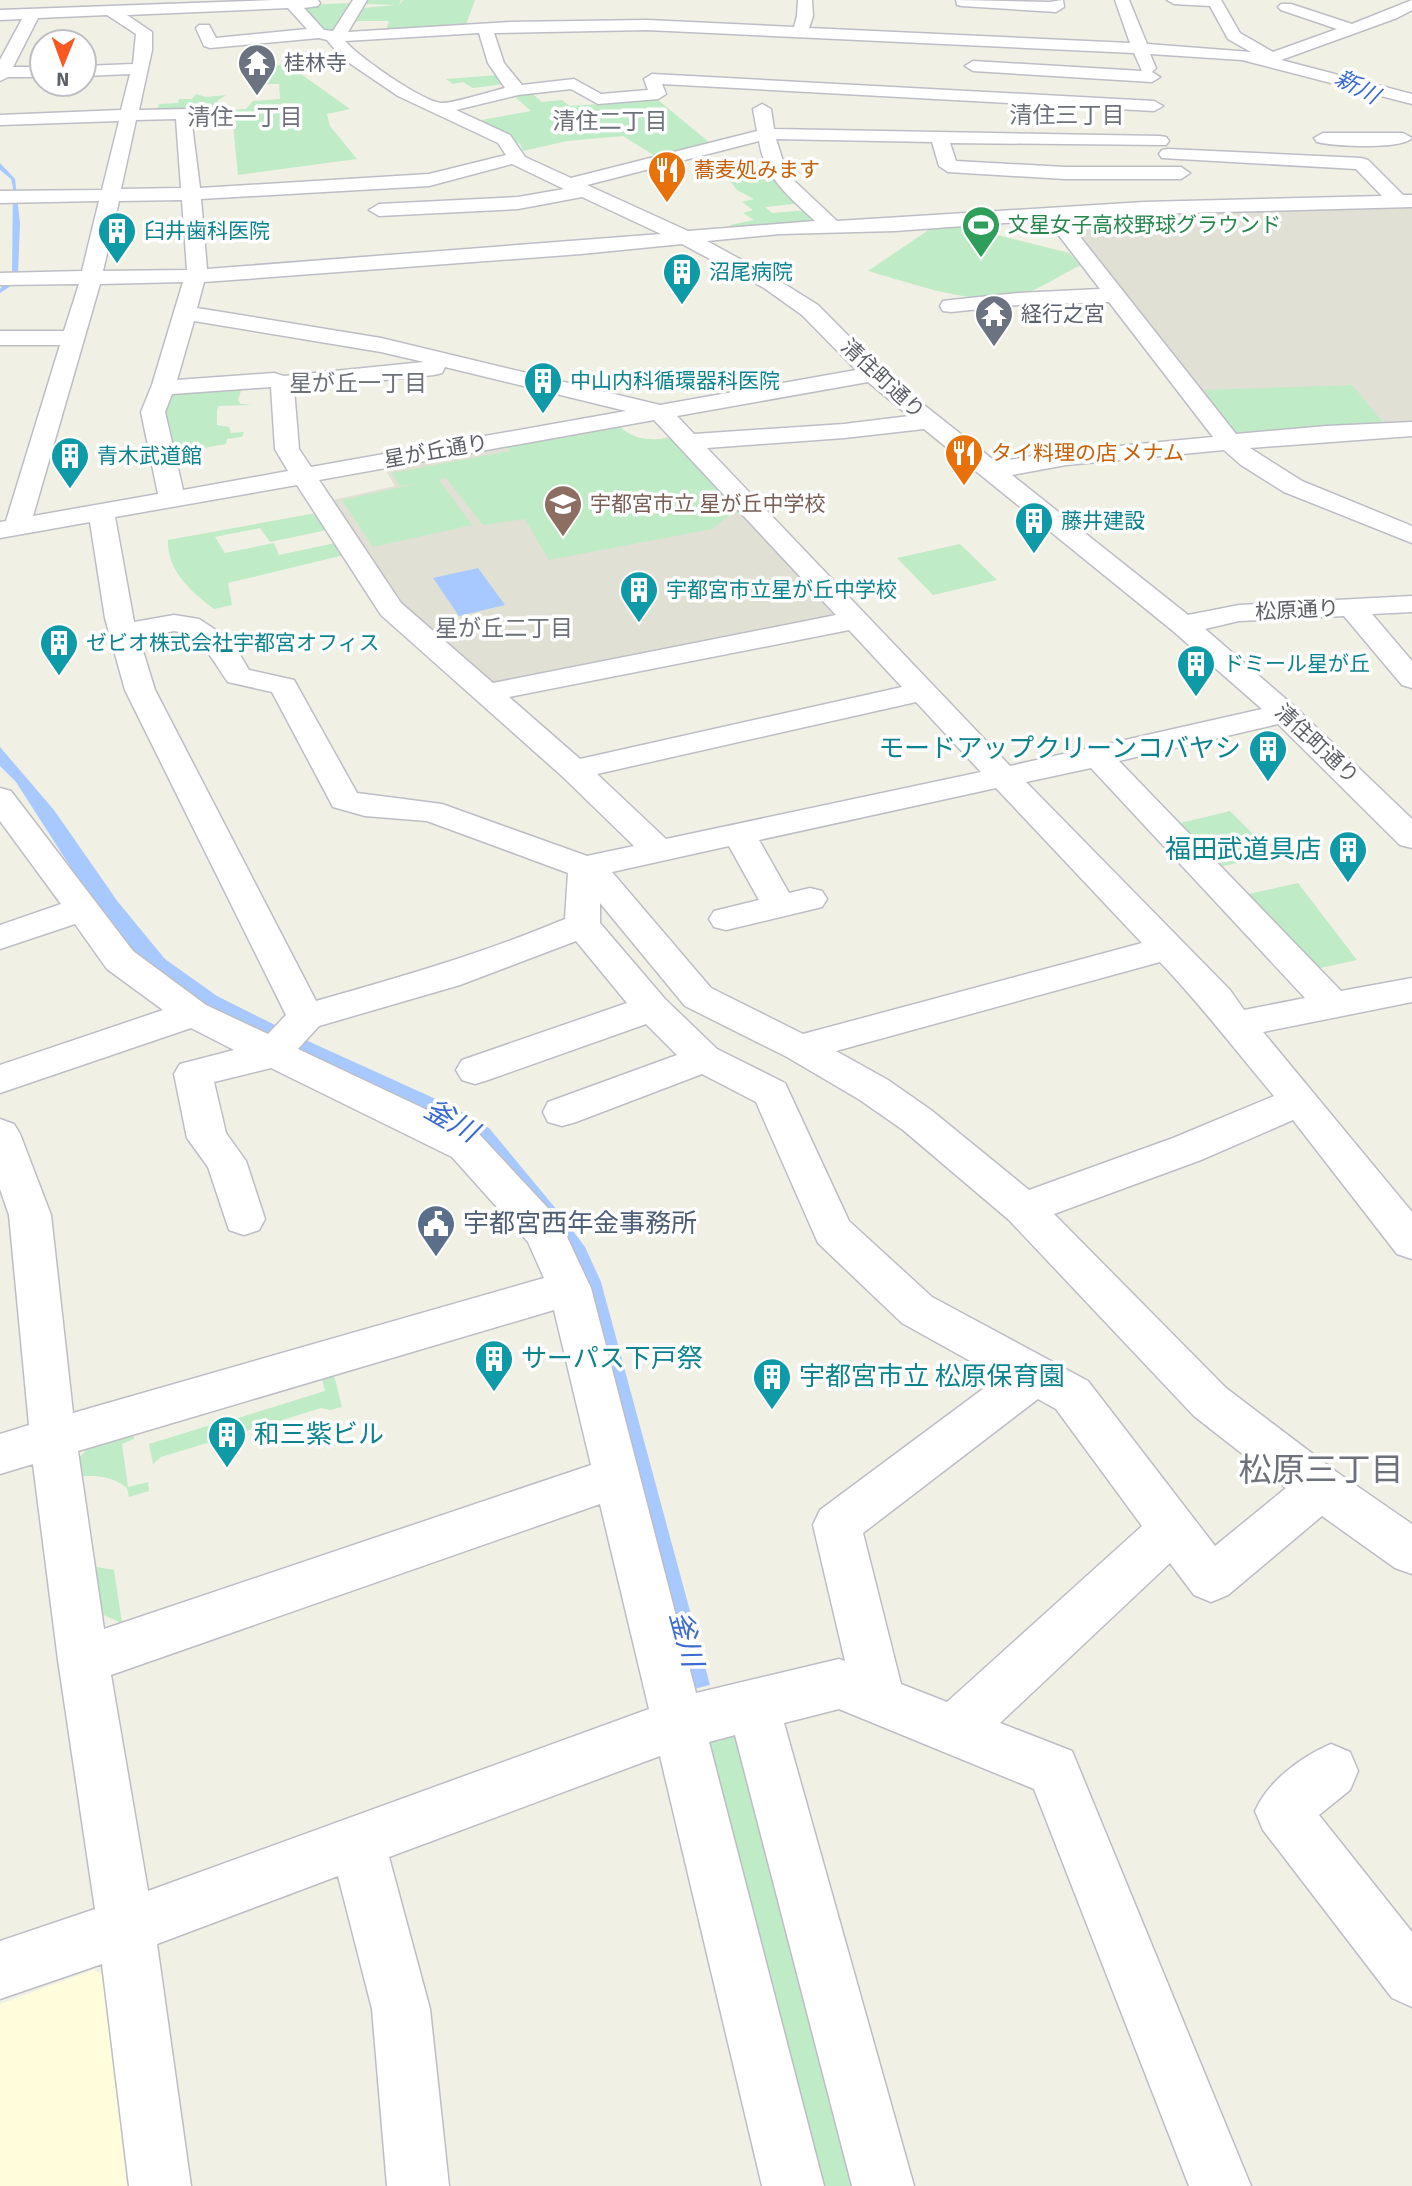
<svg xmlns="http://www.w3.org/2000/svg" width="1412" height="2186" font-family="Signika,'Noto Sans JP',sans-serif">
	<style>
		.commercial { fill: #fffddc }
		.education { fill: #e1e0d4 }
		.green { fill: #bfebc7 }
		.water { fill: #a7c9ff }
		.lines { fill: none; stroke-linecap: round; stroke-linejoin: round }
		.minor-casing { stroke: #bdbec5; stroke-width: 3 }
		.minor { fill: #fff; fill-rule: evenodd }
		.labels { text-anchor: middle; dominant-baseline: central; stroke-width: 7; stroke-linejoin: round; paint-order: stroke }
		.far-worship-label { font-size: 21px; fill: #5b616d; stroke: #fff; text-anchor: start }
		.far-food-label { font-size: 21px; fill: #c56008; stroke: #fff; text-anchor: start }
		.far-leisure-label { font-size: 21px; fill: #27864d; stroke: #fff; text-anchor: start }
		.far-culture-label { font-size: 21px; fill: #0d838f; stroke: #fff; text-anchor: start }
		.far-street-label { font-size: 21px; fill: #5d5f67; stroke: #fff }
		.far-education-label { font-size: 21px; fill: #785e54; stroke: #fff; text-anchor: start }
		.far-water-label { font-size: 23px; font-style: italic; fill: #3b6ad0; stroke: #fff }
		.far-neighbourhood-label { font-size: 23px; fill: #6d7179; stroke: #fff }
		.culture-label { font-size: 26px; fill: #0d838f; stroke: #fff; text-anchor: start }
		.service-label { font-size: 26px; fill: #4e5e75; stroke: #fff; text-anchor: start }
		.water-label { font-size: 28px; font-style: italic; fill: #3b6ad0; stroke: #fff }
		.near-neighbourhood-label { font-size: 33px; fill: #6d7179; stroke: #fff }
	</style>
	<rect width="100%" height="100%" fill="#f1f0e5"/>
	<polygon class="commercial" points="93,1970 114,1980 139,2186 0,2186 0,2004"/>
	<g class="education">
		<polygon points="1412,205 1412,425 1236,438 1114,279 1060,215"/>
		<polygon points="614,422 627,435 650,441 673,436 846,616 495,687 406,610 370,564 333,500 395,486 381,463"/>
	</g>
	<g class="green">
		<polygon points="368,0 401,0 399,5 403,0 475,0 464,30 385,34 389,21 355,21 363,8 395,5 366,4"/>
		<polygon points="352,3 334,33 324,34 301,5"/>
		<polygon points="287,64 350,109 327,114 330,126 357,159 238,175 233,125 213,118 211,111 246,109 253,101 280,99 279,84 265,84 261,68"/>
		<polygon points="498,75 504,84 473,88 463,82 453,84 446,79"/>
		<polygon points="529,91 542,102 562,100 570,106 658,100 710,143 662,157 655,156 623,136 567,141 523,151 520,144 476,121 531,111 512,94"/>
		<polygon points="196,94 206,97 226,95 218,100 217,110 156,112 159,104 178,103 179,99 192,99"/>
		<polygon points="775,175 803,203 765,207 772,213 810,210 822,224 733,230 730,225 754,220 743,213 753,210 742,202 754,199 737,190 730,181"/>
		<path d="M958 225 1069 253 1081 265C1062 274 1042 288 1023 294 978 309 912 283 868 271L933 227Z"/>
		<polygon points="1352,385 1383,422 1236,432 1204,390"/>
		<polygon points="237,387 241,391 238,400 241,404 252,405 219,406 217,410 217,425 229,427 231,433 244,432 242,437 227,439 226,444 192,450 189,447 170,448 164,441 164,396 184,394 185,391"/>
		<path d="M617 424C634 442 652 440 675 438L746 512 729 515 712 529 549 560 525 519 483 525 446 478 439 480 472 525 373 547 342 500 420 483 400 486 392 473 510 451 506 445Z"/>
		<path d="M316 513 327 530 270 542 260 528 215 537 225 553 274 543 279 555 335 543 344 555 228 583 232 605 214 609C191 592 167 571 168 540Z"/>
		<polygon points="960,544 997,580 933,595 897,558"/>
		<polygon points="1230,811 1274,855 1205,870 1164,827"/>
		<polygon points="1298,883 1357,960 1302,972 1231,898"/>
		<polygon points="332,1367 342,1407 330,1410 321,1408 227,1437 225,1422 325,1391 320,1370"/>
		<polygon points="214,1424 217,1440 161,1457 153,1464 149,1444"/>
		<path d="M133 1427 134 1439 122 1444 128 1487 148 1482 149 1491 129 1497 127 1488C112 1476 100 1476 82 1476L79 1458 97 1438Z"/>
		<polygon points="92,1566 114,1570 122,1623 99,1613"/>
		<polygon points="746,1721 873,2186 809,2186 692,1734"/>
	</g>
	<g class="water">
		<polygon points="0,163 15,179 20,223 18,274 14,284 0,293 0,289 12,274 13,188 11,179 0,170"/>
		<polygon points="478,568 505,605 459,616 433,578"/>
		<polygon points="0,747 54,810 118,902 165,959 217,996 275,1025 264,1038 204,1010 118,941 16,782 0,766"/>
		<polygon points="299,1037 449,1105 489,1128 557,1210 585,1247 601,1282 710,1685 686,1691 584,1289 474,1140 287,1049"/>
	</g>
	<g class="lines">
		<defs>
			<g id="minor">
				<path d="M274 0H318L320 3 318 6 304 8 324 30 333 31 353 0H367L348 32 510 22 647 20 794 27 797 16 798 0H812L813 16 809 28 1130 43 1115 0H1129L1147 44 1251 52 1228 39 1210 6 1174 4 1167 0H1221L1240 33 1273 52 1337 29 1281 10 1278 7 1281 4H1291L1352 24 1412 0V10L1397 18 1281 60 1412 94V104L1242 60 1150 54 1156 68 1152 72 1160 77 1152 82 973 71 965 66 973 61 1142 71 1134 53 647 30 494 33 504 63 522 85 574 79 601 94 648 90 644 79 652 74 1154 101 1163 106 1154 111 662 84 666 94 658 99 598 104 571 89 518 95 456 110 510 135 525 157 571 178 757 131 753 109 762 104 771 109 774 129 1160 136 1166 137 1169 141 1166 145 950 143 956 161 1065 167H1181L1190 173 1181 179H1065L948 172 939 166 932 142 776 139 787 174 837 221 1144 202 1382 196 1356 169 1162 158 1159 154 1162 150 1168 149 1361 158 1368 160 1403 195H1412V207L1144 214 1066 219 1236 434 1327 426 1412 422V436L1250 448 1302 481 1412 526V543L1284 492 1241 465 1224 450 1066 465 1012 475 1188 615 1239 605 1412 596V612L1372 614 1412 661V688L1402 685 1344 616 1239 621 1205 629 1295 707 1412 819V848L1400 845 1278 724 1119 761 1341 991 1412 978V1002L1263 1032 1412 1212V1259L1397 1254 1293 1120 1201 1160 1054 1214 1226 1388 1338 1473 1412 1524V1574L1395 1568 1322 1516 1228 1595 1211 1602 1194 1595 1170 1563 1000 1723 1072 1751 1251 2186H1189L1034 1789 839 1709 784 1723 914 2186H852L735 1735 709 1742 824 2186H762L660 1756 389 1857 430 2009 449 2186H387L372 2009 338 1876 157 1944 191 2186H129L102 1964 0 1999V1941L95 1909 58 1660 33 1464 0 1474V1434L29 1425 9 1215 0 1189V1119L14 1124 20 1134 51 1215 73 1413 544 1278 528 1242 452 1157 271 1068 214 1082 226 1133 246 1161 265 1219 259 1230 244 1235 229 1230 208 1167 187 1138 174 1074 180 1064 234 1050 191 1028 0 1093V1065L163 1010 107 969 75 924 0 949V925L61 904 0 821V788L11 791 133 951 206 1005 268 1034 286 1015 125 690 105 618 90 522 0 538V522L6 521 60 345H0V331H64L79 284 0 285V273L82 271 99 201 0 203V191L102 190 119 121 0 125V115L121 110 130 74 84 76V66L133 64 136 34 107 15 38 18 13 67H42V77H8L0 81V60L22 19 0 20V10ZM288 8 307 29 216 38 209 25H199L196 28 204 46 210 48 319 38 327 40 342 58 398 96 498 143 506 155 429 174 200 188 190 109 139 110 152 50V32L127 15ZM479 33 488 63 505 88C492 91 452 104 441 103 420 100 359 57 345 41ZM176 119 181 188 121 189 136 120ZM759 141C765 178 789 197 815 221L688 231 587 185ZM512 164 564 189 518 197 379 204 369 210 379 216 518 209 582 197 661 234 207 269 201 199 429 186ZM182 200 187 270 103 271 119 201ZM1047 220 1100 289 1018 293 951 300 943 301 940 306 943 311 951 312 1018 305 1109 302 1213 437 1066 451 996 462 890 378 818 305 778 280 707 241 780 234 895 231ZM682 244 764 288 802 315 856 370 660 405 381 338 197 308 204 282 581 254ZM183 282 152 385 141 412 158 494 33 516 100 284ZM194 321 381 352 424 362 284 376 274 373 177 380ZM445 367 626 411 311 467 299 449 294 389 434 375 442 373ZM868 382 909 416 844 424 694 434 677 416ZM271 387 275 449 288 471 183 490 165 412 172 394ZM654 420 836 615 493 683 401 603 319 480ZM924 429 1173 631 1262 709 1010 766 707 448 844 438ZM297 485 381 615 563 777 634 846 587 856 442 804 357 793 294 680 249 670 231 640 199 619 174 615 134 622 115 517ZM849 630 902 687 580 759 509 697ZM174 631C203 635 213 662 228 682L272 692 333 807 365 816 427 821 568 873 565 919C484 953 401 977 316 1001L155 690 139 638ZM916 702 981 772 666 839 597 774ZM1091 768 1305 998 1244 1010 1230 990 1026 782ZM996 788 1142 943 803 1034 711 988 612 872 729 846 759 900 714 911 709 919 714 927 726 930 822 907 827 899 822 891 810 888 789 893 759 840ZM600 903 685 1006 787 1057 860 1100 903 1130 1009 1220 1194 1416 1286 1488 1215 1546 1088 1381 932 1297 849 1221 785 1083 717 1049 665 999 600 923ZM576 941 627 1003 462 1060 456 1070 462 1080 475 1084 488 1080 646 1024 677 1055 548 1102 543 1112 548 1122 562 1126 576 1122 702 1074 756 1102 818 1243 902 1323 999 1377 820 1510 813 1525 845 1661 839 1659 696 1693 591 1288 559 1220 480 1135 298 1049 319 1026 460 985ZM1160 962C1201 1005 1236 1051 1274 1096L1173 1138 1029 1190 931 1110 888 1080 836 1051ZM554 1310 591 1465 104 1629 78 1451ZM1038 1399 1056 1409 1142 1526 947 1702 901 1684 863 1533ZM600 1504 649 1709 148 1891 111 1675Z"/>
				<polygon points="956,0 1049,2 1063,0 1064,7 1056,12 962,6 957,5"/>
				<path d="M1323 133H1403L1412 138C1401 150 1333 146 1317 142L1314 138Z"/>
				<path d="M1331 1744 1350 1752 1358 1771 1350 1790 1319 1815 1412 1932V2007L1392 1998 1263 1830 1255 1811C1268 1781 1301 1757 1331 1744Z"/>
			</g>
		</defs>
		<use href="#minor" class="minor-casing"/>
		<use href="#minor" class="minor"/>
	</g>
	<defs>
		<symbol id="temple-pin" viewBox="-11 -11 22 30"><path d="M0 17L-7.5 6A9.5 9.5 0 1 1 7.5 6Z" fill="#6b7280" stroke="#fff"/><path d="M0-6L5-2H3V0L6.5 2.5H4V6H1.5V3h-3V6H-4V2.5H-6.5L-3 0V-2H-5Z" fill="#fff"/></symbol>
		<symbol id="restaurant-pin" viewBox="-11 -11 22 30"><path d="M0 17L-7.5 6A9.5 9.5 0 1 1 7.5 6Z" fill="#e8710a" stroke="#fff"/><path d="M-5-6h1v4h1v-4h1v4h1v-4h1v5L-1.5 .5V6h-2V.5L-5-1ZM5-6V6H3V1.5H1.5Q1.5-4 5-6Z" fill="#fff"/></symbol>
		<symbol id="stadium-pin" viewBox="-11 -11 22 30"><path d="M0 17L-7.5 6A9.5 9.5 0 1 1 7.5 6Z" fill="#2e9e5b" stroke="#fff"/><path d="M0-5a6.5 5 0 1 0 0 10a6.5 5 0 1 0 0-10ZM-3.5-1.8h7v3.6h-7Z" fill="#fff"/></symbol>
		<symbol id="building-pin" viewBox="-11 -11 22 30"><path d="M0 17L-7.5 6A9.5 9.5 0 1 1 7.5 6Z" fill="#0f9aa8" stroke="#fff"/><path d="M-4-6H4V6H1V3H-1V6H-4ZM-2.5-4.3h1.7v1.8h-1.7ZM.8-4.3h1.7v1.8H.8ZM-2.5-1h1.7V.8h-1.7ZM.8-1h1.7V.8H.8Z" fill="#fff"/></symbol>
		<symbol id="school-pin" viewBox="-11 -11 22 30"><path d="M0 17L-7.5 6A9.5 9.5 0 1 1 7.5 6Z" fill="#8d6e63" stroke="#fff"/><path d="M0-5L7-2L0 1L-7-2ZM-4 1L0 2.5L4 1V4Q0 6-4 4Z" fill="#fff"/></symbol>
		<symbol id="civic-pin" viewBox="-11 -11 22 30"><path d="M0 17L-7.5 6A9.5 9.5 0 1 1 7.5 6Z" fill="#5c6f8a" stroke="#fff"/><path d="M-.6-6.5H3V-4.5H.6V-3L4-1V1h2V6H-6V1h2V-1L-.6-3ZM-1.2 2.5V6h2.4V2.5Z" fill="#fff"/></symbol>
	</defs>
	<g fill-rule="evenodd">
		<use href="#temple-pin" x="235" y="41" width="44" height="60"/>
		<use href="#restaurant-pin" x="645" y="148" width="44" height="60"/>
		<use href="#stadium-pin" x="959" y="203" width="44" height="60"/>
		<use href="#building-pin" x="95" y="209" width="44" height="60"/>
		<use href="#building-pin" x="660" y="250" width="44" height="60"/>
		<use href="#temple-pin" x="972" y="292" width="44" height="60"/>
		<use href="#building-pin" x="521" y="359" width="44" height="60"/>
		<use href="#restaurant-pin" x="942" y="431" width="44" height="60"/>
		<use href="#building-pin" x="48" y="434" width="44" height="60"/>
		<use href="#school-pin" x="541" y="482" width="44" height="60"/>
		<use href="#building-pin" x="1012" y="499" width="44" height="60"/>
		<use href="#building-pin" x="617" y="568" width="44" height="60"/>
		<use href="#building-pin" x="37" y="621" width="44" height="60"/>
		<use href="#building-pin" x="1174" y="642" width="44" height="60"/>
		<use href="#building-pin" x="1246" y="727" width="44" height="60"/>
		<use href="#building-pin" x="1326" y="828" width="44" height="60"/>
		<use href="#civic-pin" x="414" y="1202" width="44" height="60"/>
		<use href="#building-pin" x="472" y="1337" width="44" height="60"/>
		<use href="#building-pin" x="750" y="1355" width="44" height="60"/>
		<use href="#building-pin" x="205" y="1413" width="44" height="60"/>
	</g>
	<g class="labels">
		<g class="far-worship-label">
			<text x="284" y="63">桂林寺</text>
			<text x="1021" y="314">経行之宮</text>
		</g>
		<g class="far-food-label">
			<text x="694" y="170">蕎麦処みます</text>
			<text x="991" y="453">タイ料理の店 メナム</text>
		</g>
		<g class="far-leisure-label">
			<text x="1008" y="225">文星女子高校野球グラウンド</text>
		</g>
		<g class="far-culture-label">
			<text x="144" y="231">臼井歯科医院</text>
			<text x="709" y="272">沼尾病院</text>
			<text x="570" y="381">中山内科循環器科医院</text>
			<text x="97" y="456">青木武道館</text>
			<text x="1061" y="521">藤井建設</text>
			<text x="666" y="590">宇都宮市立星が丘中学校</text>
			<text x="86" y="643">ゼビオ株式会社宇都宮オフィス</text>
			<text x="1223" y="664">ドミール星が丘</text>
		</g>
		<g class="far-street-label">
			<text transform="translate(883 379) rotate(43)">清住町通り</text>
			<text transform="translate(436 451) rotate(-10)">星が丘通り</text>
			<text transform="translate(1297 610) rotate(-3)">松原通り</text>
			<text transform="translate(1317 744) rotate(43)">清住町通り</text>
		</g>
		<g class="far-education-label">
			<text x="590" y="504">宇都宮市立 星が丘中学校</text>
		</g>
		<g class="far-water-label">
			<text transform="translate(1357 87) rotate(28)">新川</text>
		</g>
		<g class="far-neighbourhood-label">
			<text x="1067" y="115">清住三丁目</text>
			<text x="245" y="117">清住一丁目</text>
			<text x="610" y="121">清住二丁目</text>
			<text x="358" y="383">星が丘一丁目</text>
			<text x="504" y="628">星が丘二丁目</text>
		</g>
		<g class="culture-label">
			<text x="1241" y="749" text-anchor="end">モードアップクリーンコバヤシ</text>
			<text x="1321" y="850" text-anchor="end">福田武道具店</text>
			<text x="521" y="1359">サーパス下戸祭</text>
			<text x="799" y="1377">宇都宮市立 松原保育園</text>
			<text x="254" y="1435">和三紫ビル</text>
		</g>
		<g class="service-label">
			<text x="463" y="1224">宇都宮西年金事務所</text>
		</g>
		<g class="water-label">
			<text transform="translate(451 1121) rotate(30)">釜川</text>
			<text transform="translate(686 1639) rotate(75)">釜川</text>
		</g>
		<g class="near-neighbourhood-label">
			<text x="1321" y="1470">松原三丁目</text>
		</g>
	</g>
	<g transform="translate(63 63) rotate(181)"><circle r="33" fill="#ffffff" stroke="#bebfc2" stroke-width="2"/>
	<path d="M0-5L12 26L0 18L-12 26Z" fill="#fb5720"/>
	<text y="-10" font-size="19" font-weight="bold" text-anchor="middle" fill="#5d5f67">N</text>
	</g>
</svg>
